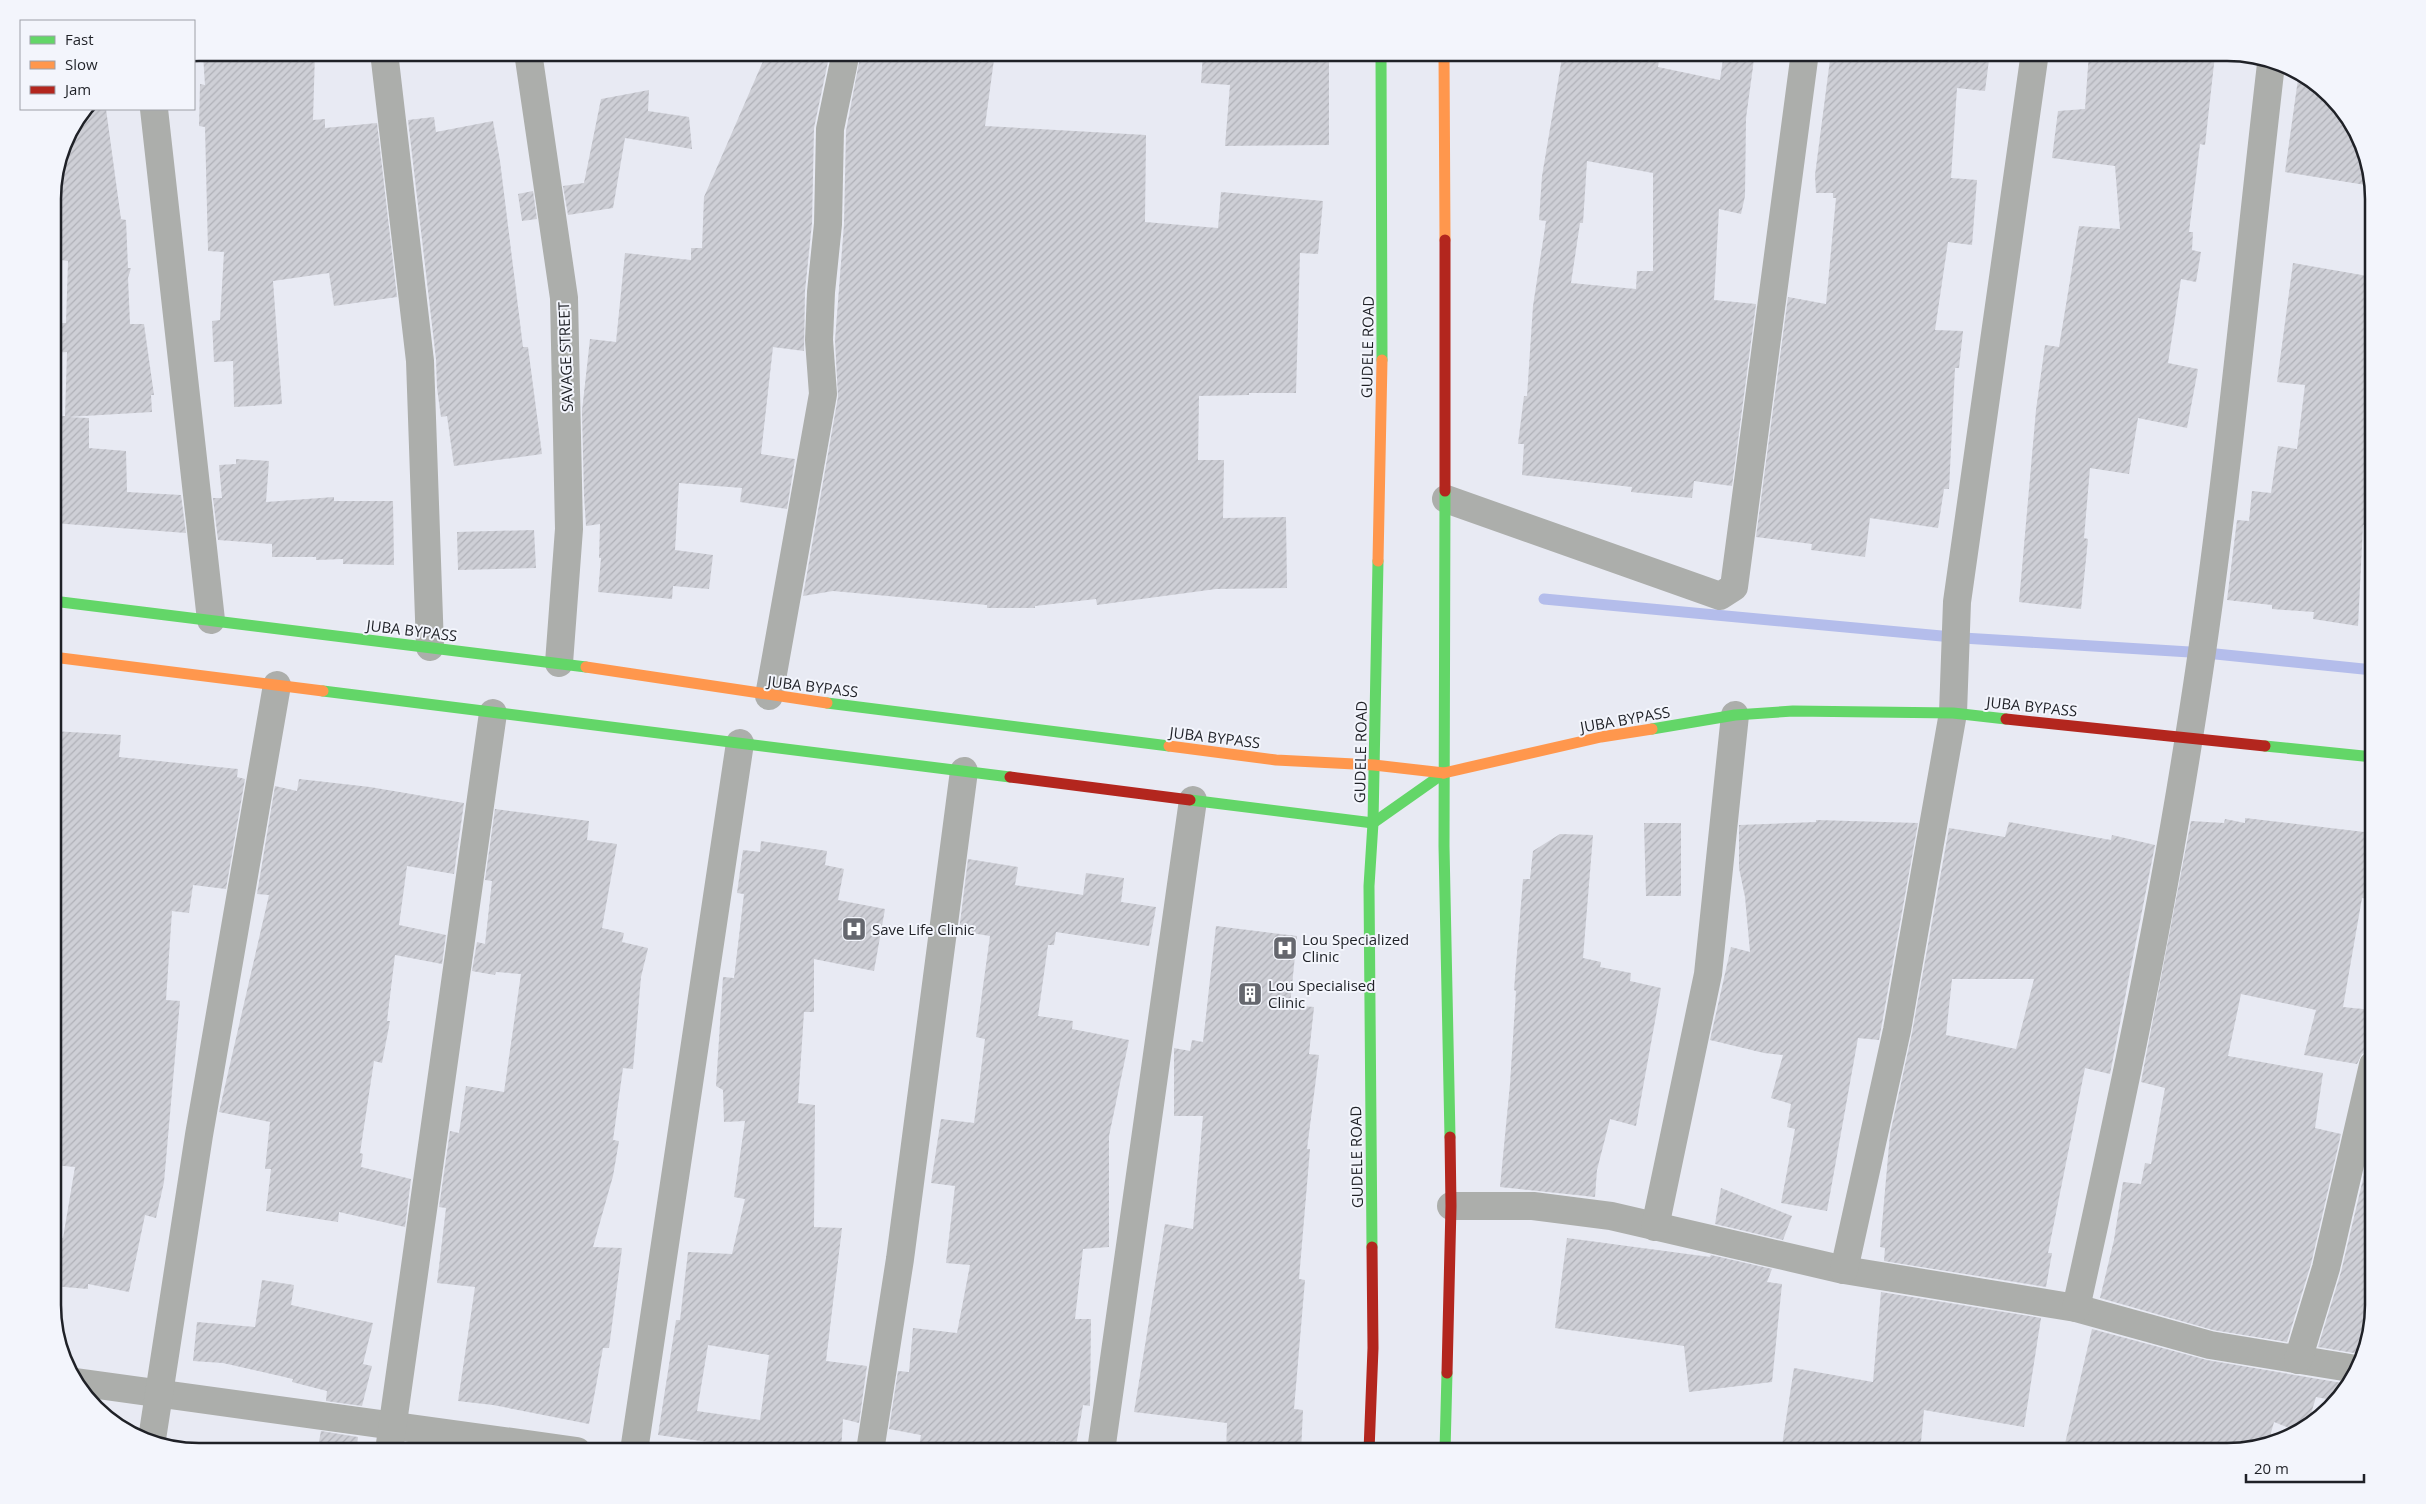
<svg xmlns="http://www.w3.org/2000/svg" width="2426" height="1504" font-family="'Open Sans',sans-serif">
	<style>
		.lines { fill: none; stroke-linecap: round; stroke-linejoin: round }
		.stream { stroke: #b4bdeb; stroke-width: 11 }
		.building { fill: url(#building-hatch); fill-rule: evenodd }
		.street { stroke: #acaeab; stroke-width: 28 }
		.fast { stroke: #63d668; stroke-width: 11 }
		.slow { stroke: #ff974d; stroke-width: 11 }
		.jam { stroke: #b3261e; stroke-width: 11 }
		.labels { text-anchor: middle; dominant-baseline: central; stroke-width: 4; stroke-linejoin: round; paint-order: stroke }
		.street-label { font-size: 15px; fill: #1f2127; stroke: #f3f5fc }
		.poi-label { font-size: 15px; fill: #1f2127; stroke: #f3f5fc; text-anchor: start }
		.rim { fill: none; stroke: #1f2127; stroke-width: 2.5 }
	</style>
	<defs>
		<pattern id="building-hatch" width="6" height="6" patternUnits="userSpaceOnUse" patternTransform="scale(1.25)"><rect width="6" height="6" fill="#cecfd6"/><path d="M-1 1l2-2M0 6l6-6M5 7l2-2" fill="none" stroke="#b0b1b8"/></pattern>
	</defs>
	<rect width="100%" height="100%" fill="#e8eaf3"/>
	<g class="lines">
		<polyline class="stream" points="1544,599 1963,638 2206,653 2373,670"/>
	</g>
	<g class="building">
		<polygon points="237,52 315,52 313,120 325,119 325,128 377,123 397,297 334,306 329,273 273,281 282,404 234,407 233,361 214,362 212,321 220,320 224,252 208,251 205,127 199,126 200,84 205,85 203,55"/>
		<polygon points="767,52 830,52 814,128 812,223 805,291 804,351 773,347 761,454 795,459 787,509 740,502 742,488 679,483 675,550 713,555 709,589 673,586 672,599 598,592 601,558 599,558 600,524 586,526 584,495 582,411 590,339 616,342 625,253 691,260 691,248 702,248 704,197"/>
		<polygon points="861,52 995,52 985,126 1146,135 1145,222 1218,228 1221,192 1323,201 1318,254 1300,253 1296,393 1249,393 1249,395 1199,396 1198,460 1224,460 1223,518 1286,517 1287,588 1216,589 1097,605 1096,599 1035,606 1035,608 987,608 987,605 833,591 803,596 838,397 835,340 844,224 846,131"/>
		<polygon points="1203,52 1329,52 1329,145 1225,146 1230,85 1201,83"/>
		<path d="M1563 52H1660L1658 67 1720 80 1724 52H1755L1746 118 1745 196 1741 214 1719 209 1714 300 1756 304 1732 486 1694 481 1692 498 1631 492 1632 487 1522 475 1524 444H1518L1524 396H1527L1533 306 1546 221 1539 220 1542 176ZM1587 161 1653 173V271H1637L1636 289 1571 283 1580 223H1583Z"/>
		<polygon points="1831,52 1990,52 1985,91 1957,88 1951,178 1977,180 1972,245 1948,242 1935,330 1963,331 1959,368 1955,368 1949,489 1944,489 1938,528 1870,518 1865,557 1811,550 1812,544 1756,537 1788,297 1826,304 1836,198 1833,198 1833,193 1816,193 1815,175"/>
		<polygon points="2089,52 2196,52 2215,55 2205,145 2200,144 2189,232 2193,232 2192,250 2201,252 2196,282 2181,279 2168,363 2198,369 2187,428 2138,418 2129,474 2090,468 2084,538 2088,539 2081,609 2019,602 2036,410 2045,345 2059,347 2079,226 2120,229 2115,166 2052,158 2058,111 2085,109"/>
		<polygon points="2299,72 2354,126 2372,186 2285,172"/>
		<polygon points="649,90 648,111 689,117 692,149 625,138 613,208 568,215 563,186 584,183 601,99"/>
		<polygon points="87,109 106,109 121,219 126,220 128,268 131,268 128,278 130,324 144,324 154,395 151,395 152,412 67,417 89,418 89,448 126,451 127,492 181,495 186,533 53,523 53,416 65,416 67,352 53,353 53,323 66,323 68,261 53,259 53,190 64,143"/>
		<polygon points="434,117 436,132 493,121 500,161 523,347 528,347 542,454 454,466 447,416 441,417 437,388 436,359 408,120"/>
		<polygon points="533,191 537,219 522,221 518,194"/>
		<polygon points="2293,263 2373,277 2373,526 2363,525 2358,626 2313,619 2314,612 2272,609 2272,605 2227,600 2237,520 2249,521 2252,491 2271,493 2278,446 2297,449 2305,385 2277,382"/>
		<polygon points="236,459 269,461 266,502 334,497 334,501 393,501 394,565 343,564 343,559 316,560 316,557 272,557 272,544 218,540 213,498 222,498 219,465 236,464"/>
		<polygon points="534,530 536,568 458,570 457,532"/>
		<polygon points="53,731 121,735 119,757 238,769 237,777 245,779 226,889 193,885 189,913 172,911 166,1000 180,1001 164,1182 156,1218 145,1215 129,1292 88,1284 88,1289 53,1286 53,1236 63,1238 75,1167 53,1165 53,887 57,845 53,845"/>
		<polygon points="299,779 370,787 464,803 454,874 407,866 399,925 446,935 442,964 395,955 387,1021 390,1021 382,1063 374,1061 360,1153 363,1154 361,1167 411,1179 405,1227 339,1212 338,1222 266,1211 271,1169 265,1169 270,1122 219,1112 269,895 257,894 275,786 297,791"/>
		<polygon points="495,809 589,821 587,840 617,844 602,928 624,933 622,942 648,948 641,977 633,1069 623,1068 613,1140 619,1141 613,1176 593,1247 622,1248 609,1348 603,1348 589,1424 493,1405 458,1401 475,1287 437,1283 446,1208 439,1207 450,1131 459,1133 466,1086 504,1092 521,974 496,972 495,975 472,971 477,942 485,944 492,881 485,880"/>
		<polygon points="2245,818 2373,833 2371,899 2362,898 2343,1007 2373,1010 2373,1050 2362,1054 2357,1064 2304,1055 2316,1010 2241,994 2228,1056 2323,1073 2315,1128 2341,1134 2311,1264 2287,1342 2213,1330 2100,1298 2114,1240 2123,1182 2141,1184 2145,1163 2151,1164 2165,1088 2141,1082 2191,821 2224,823 2225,819 2245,823"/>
		<polygon points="1816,820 1918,823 1879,1040 1858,1038 1827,1211 1781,1203 1795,1129 1787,1127 1791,1104 1771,1098 1783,1055 1764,1053 1710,1040 1731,947 1750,952 1745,897 1739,868 1739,825 1816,822"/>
		<path d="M2009 822 2111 840 2112 835 2155 845 2110 1074 2085 1068 2048 1253H2052L2046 1287 1884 1261 1885 1248 1880 1247 1890 1134 1912 1033 1949 828 2005 837ZM1952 979H2034L2016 1049 1946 1035Z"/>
		<polygon points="1644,823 1681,823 1681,896 1646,896"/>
		<polygon points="1560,834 1593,835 1583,958 1601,962 1600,967 1631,973 1630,981 1661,988 1636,1126 1610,1119 1597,1170 1595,1197 1500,1187 1510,1084 1516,991 1514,990 1523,879 1530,879 1533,851"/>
		<path d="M761 841 827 851 825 865 844 869 838 900 885 909 874 971 814 959V1012H804L798 1103 815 1105 814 1227 842 1228 826 1361 867 1366 859 1423 843 1419 841 1452H729L730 1445 658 1435 676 1320H680L688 1252 732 1254 745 1199 734 1197 745 1121 724 1122 723 1090 716 1086 723 977 734 978 744 894 737 893 743 850 760 852ZM708 1345 769 1355 760 1420 697 1411Z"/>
		<polygon points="968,859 1018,867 1015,885 1083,895 1086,873 1124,878 1121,902 1156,907 1149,946 1056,932 1054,945 1048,945 1038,1016 1073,1021 1072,1029 1129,1040 1109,1136 1109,1247 1083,1249 1075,1319 1091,1319 1090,1406 1083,1405 1076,1446 1055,1441 1053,1452 918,1452 921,1435 889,1429 898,1371 909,1372 913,1328 957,1333 970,1265 946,1263 955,1186 931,1183 941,1119 974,1123 985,1039 976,1037 990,936 959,931"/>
		<polygon points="1216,926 1297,936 1290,1005 1314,1007 1309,1054 1319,1055 1307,1149 1310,1149 1299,1279 1305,1280 1294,1409 1303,1410 1301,1452 1226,1452 1227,1423 1134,1412 1165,1224 1193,1229 1203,1116 1174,1116 1174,1048 1190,1051 1192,1040 1203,1042"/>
		<polygon points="2372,1141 2373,1141 2374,1305 2360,1354 2318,1347 2341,1272"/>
		<polygon points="1721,1188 1792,1216 1783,1240 1715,1224"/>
		<polygon points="1567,1238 1710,1257 1711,1255 1772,1269 1767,1282 1782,1284 1772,1382 1689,1392 1684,1346 1555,1328"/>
		<polygon points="262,1280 294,1285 291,1305 373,1323 363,1364 372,1366 362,1406 326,1401 327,1391 292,1382 293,1379 223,1363 193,1361 197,1322 255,1327"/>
		<polygon points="1881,1292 2041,1318 2024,1427 1924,1410 1920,1452 1781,1452 1794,1368 1873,1382"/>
		<polygon points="2092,1329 2207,1360 2348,1384 2332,1400 2316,1397 2308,1424 2300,1432 2274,1422 2269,1440 2260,1443 2220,1442 2218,1452 2063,1452"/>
		<polygon points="321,1431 358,1437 356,1452 317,1452"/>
	</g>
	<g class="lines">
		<g class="street">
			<polyline points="384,52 420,361 430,647"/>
			<polyline points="528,52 564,298 569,529 559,663"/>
			<polyline points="154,109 211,620"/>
			<polyline points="1446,499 1720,596 1734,587 1805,52"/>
			<polyline points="769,696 823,394 819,340 821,292 828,224 830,129 846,52"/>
			<polyline points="1451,1206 1533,1206 1611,1216 1844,1270 2076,1308 2210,1345 2356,1369"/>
			<polyline points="1655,1227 1708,974 1735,715"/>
			<polyline points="1844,1270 1897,1030 1953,713 1957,602 2035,52"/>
			<path d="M2076 1308C2118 1118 2159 928 2189 737 2225 514 2245 288 2271 64"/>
			<polyline points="2298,1360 2326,1268 2373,1065"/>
			<polyline points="76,1382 577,1451"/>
			<polyline points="152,1439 199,1135 277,685"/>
			<polyline points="389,1451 493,713"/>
			<polyline points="634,1451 740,743"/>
			<polyline points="870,1451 900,1259 964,771"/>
			<polyline points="1101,1451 1193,800"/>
		</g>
		<g class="fast">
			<polyline points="1381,52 1382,360"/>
			<polyline points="1445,491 1444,846 1450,1137"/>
			<polyline points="53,601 586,667"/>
			<polyline points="323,691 1010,777"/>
			<polyline points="827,703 1169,746"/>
			<polyline points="1652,729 1735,715 1793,711 1953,713 2006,719"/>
			<polyline points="2265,746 2373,757"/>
			<polyline points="1190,800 1373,823 1444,773"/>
			<polyline points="1372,1247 1369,886 1373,823 1378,561"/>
			<polyline points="1445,1451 1447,1373"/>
		</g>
		<g class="slow">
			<polyline points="1444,52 1445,240"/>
			<polyline points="1378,561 1382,360"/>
			<polyline points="53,657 323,691"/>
			<polyline points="586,667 827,703"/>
			<polyline points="1169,746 1276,760 1374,765 1444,773"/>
			<polyline points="1444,773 1601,737 1652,729"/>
		</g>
		<g class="jam">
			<polyline points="1445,240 1445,491"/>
			<polyline points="2006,719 2265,746"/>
			<polyline points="1010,777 1190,800"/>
			<polyline points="1447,1373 1451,1206 1450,1137"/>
			<polyline points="1369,1451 1373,1348 1372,1247"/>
		</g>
	</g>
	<defs>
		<symbol id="hospital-square" viewBox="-11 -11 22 22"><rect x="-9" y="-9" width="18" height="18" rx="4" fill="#65676e" stroke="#f3f5fc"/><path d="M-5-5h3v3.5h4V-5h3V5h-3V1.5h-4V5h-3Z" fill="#fff"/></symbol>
		<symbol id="building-square" viewBox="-11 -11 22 22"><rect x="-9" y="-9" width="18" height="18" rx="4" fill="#65676e" stroke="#f3f5fc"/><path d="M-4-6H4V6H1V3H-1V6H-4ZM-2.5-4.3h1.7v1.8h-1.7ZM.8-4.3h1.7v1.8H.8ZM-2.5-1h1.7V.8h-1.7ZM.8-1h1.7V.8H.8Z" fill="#fff"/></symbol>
	</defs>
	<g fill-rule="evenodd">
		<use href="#hospital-square" x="840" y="915" width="28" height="28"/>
		<use href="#hospital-square" x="1271" y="934" width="28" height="28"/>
		<use href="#building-square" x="1236" y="980" width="28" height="28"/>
	</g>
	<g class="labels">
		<g class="street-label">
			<text transform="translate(1367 347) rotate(-89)">GUDELE ROAD</text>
			<text transform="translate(565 357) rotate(-92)">SAVAGE STREET</text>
			<text transform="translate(412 630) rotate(7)">JUBA BYPASS</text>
			<text transform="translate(813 686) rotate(7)">JUBA BYPASS</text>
			<text transform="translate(2032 706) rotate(6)">JUBA BYPASS</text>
			<text transform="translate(1625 719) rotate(-10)">JUBA BYPASS</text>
			<text transform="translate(1215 737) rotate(7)">JUBA BYPASS</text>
			<text transform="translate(1360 752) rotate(-89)">GUDELE ROAD</text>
			<text transform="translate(1356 1157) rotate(-91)">GUDELE ROAD</text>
		</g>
		<g class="poi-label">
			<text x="872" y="929">Save Life Clinic</text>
			<text x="1302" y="939">Lou Specialized<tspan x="1302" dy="17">Clinic</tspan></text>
			<text x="1268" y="985">Lou Specialised<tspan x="1268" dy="17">Clinic</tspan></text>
		</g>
	</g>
	<path d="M0 0H2426V1504H0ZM199 61H2227A138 138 0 0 1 2365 199V1305A138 138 0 0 1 2227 1443H199A138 138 0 0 1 61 1305V199A138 138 0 0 1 199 61Z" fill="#f3f5fc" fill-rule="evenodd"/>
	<path class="rim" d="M199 61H2227A138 138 0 0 1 2365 199V1305A138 138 0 0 1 2227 1443H199A138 138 0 0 1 61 1305V199A138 138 0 0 1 199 61Z"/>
	<rect x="20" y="20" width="175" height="90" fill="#f3f5fc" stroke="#9ea0a7"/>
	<rect x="30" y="36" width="25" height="8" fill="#63d668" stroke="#9ea0a7"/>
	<text x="65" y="45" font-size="15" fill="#1f2127">Fast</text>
	<rect x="30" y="61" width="25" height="8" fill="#ff974d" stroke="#9ea0a7"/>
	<text x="65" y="70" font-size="15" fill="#1f2127">Slow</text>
	<rect x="30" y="86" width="25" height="8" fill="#b3261e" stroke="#9ea0a7"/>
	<text x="65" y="95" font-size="15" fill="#1f2127">Jam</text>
	<path d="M2246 1474v8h118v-8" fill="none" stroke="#1f2127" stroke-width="2.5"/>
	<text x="2254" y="1474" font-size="15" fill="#1f2127" stroke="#f3f5fc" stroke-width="4" paint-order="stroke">20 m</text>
</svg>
